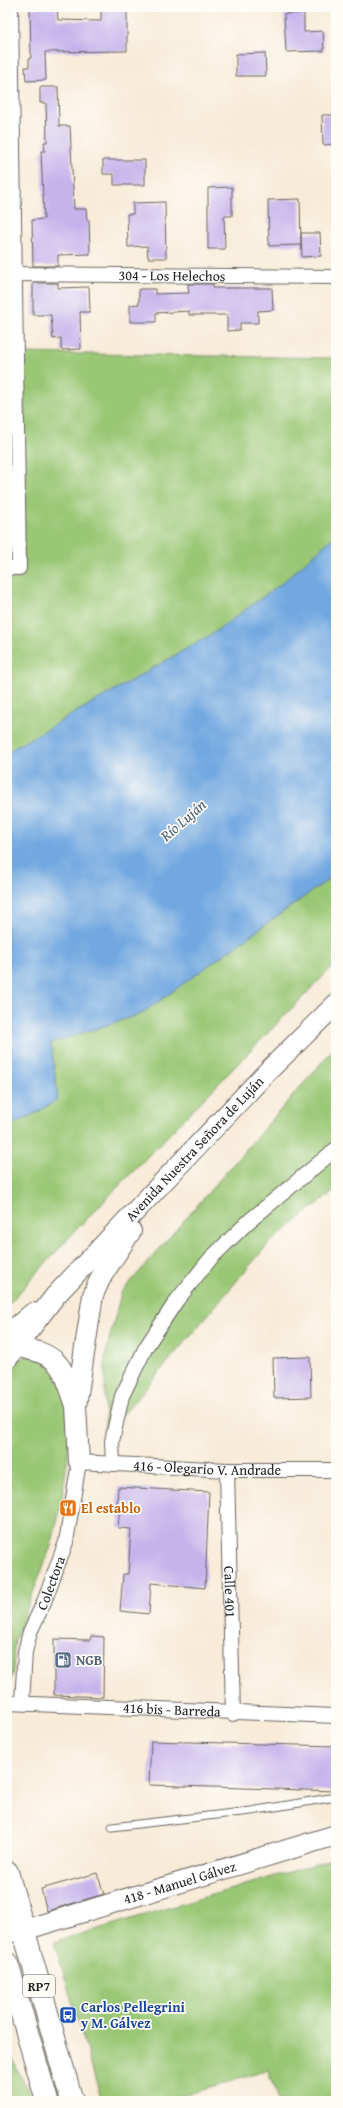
<svg xmlns="http://www.w3.org/2000/svg" width="343" height="2108" font-family="'Gentium Book Plus',serif">
	<style>
		.green { fill: #9ac775; stroke: #5b7248 }
		.water { fill: #72a8e0; stroke: #47627e }
		.building { fill: #c4b4eb }
		.lines { fill: none; stroke-linecap: round; stroke-linejoin: round }
		.lane-casing { stroke: #69645e; stroke-width: 9 }
		.street-casing { stroke: #69645e; stroke-width: 16 }
		.secondary-casing { stroke: #69645e; stroke-width: 22 }
		.primary-casing { stroke: #69645e; stroke-width: 24 }
		.lane { stroke: #fff; stroke-width: 7 }
		.street { stroke: #fff; stroke-width: 14 }
		.secondary { stroke: #fff; stroke-width: 20 }
		.primary { stroke: #fff; stroke-width: 22 }
		.labels { text-anchor: middle; dominant-baseline: central; stroke-width: 3.5; stroke-linejoin: round; paint-order: stroke }
		.shield { fill: #fdfcf7; stroke: #605f5e; stroke-width: 1 }
		.shield-label { font-size: 13px; font-weight: bold; fill: #1c1c1c }
		.street-label { font-size: 14px; fill: #1c1c1c; stroke: #fdfcf7 }
		.food-label { font-size: 14px; font-weight: bold; fill: #c56008; stroke: #fdfcf7; text-anchor: start }
		.service-label { font-size: 14px; font-weight: bold; fill: #4e5e75; stroke: #fdfcf7; text-anchor: start }
		.transit-label { font-size: 14px; font-weight: bold; fill: #164399; stroke: #fdfcf7; text-anchor: start }
		.water-label { font-size: 15px; font-style: italic; fill: #435b74; stroke: #fdfcf7 }
	</style>
	<rect width="100%" height="100%" fill="#fdfcf7"/>
	<filter id="ink" filterUnits="userSpaceOnUse"><feTurbulence type="fractalNoise" baseFrequency=".025" numOctaves="2"/><feDisplacementMap in="SourceGraphic" scale="8" xChannelSelector="R" yChannelSelector="G"/><feConvolveMatrix kernelMatrix="1 2 1 2 8 2 1 2 1" color-interpolation-filters="sRGB"/></filter>
	<filter id="wash" filterUnits="userSpaceOnUse"><feTurbulence type="fractalNoise" baseFrequency=".012" numOctaves="4" result="noise"/><feDisplacementMap in="SourceGraphic" scale="16" xChannelSelector="R" yChannelSelector="G"/><feGaussianBlur stdDeviation="0.9" result="paint"/><feColorMatrix in="noise" values="0 0 0 0 0 0 0 0 0 0 0 0 0 0 0 0 0 1.4 0 .05"/><feComposite in="paint" operator="in"/></filter>
	<g filter="url(#wash)">
		<rect width="100%" height="100%" fill="#f8ebd8"/>
		<g class="green">
			<polygon points="25,353 336,358 336,565 7,847 7,579 23,578"/>
			<polygon points="336,711 336,963 74,1232 7,1306 7,1010"/>
			<polygon points="336,1046 336,1189 269,1243 105,1436 105,1357 121,1293"/>
			<path d="M32 1355 42 1357 64 1383 70 1441 61 1506 51 1546 15 1640C12 1655 17 1674 7 1686V1369L20 1359Z"/>
			<polygon points="336,1858 336,2101 278,2101 268,2070 167,2101 102,2101 54,1942"/>
			<polygon points="7,2039 17,2069 34,2101 7,2101"/>
		</g>
		<polygon class="water" points="336,535 336,874 141,1014 51,1043 58,1099 40,1111 7,1127 7,752 212,634 282,583"/>
		<g id="blocks">
			<g class="building">
				<polygon points="101,7 127,7 127,51 45,52 46,80 26,81 25,67 29,67 29,58 31,58 30,8 57,8 58,20 101,21"/>
				<polygon points="304,13 304,32 323,31 324,51 286,52 284,14"/>
				<polygon points="265,53 266,76 236,76 236,54"/>
				<polygon points="40,87 58,87 59,126 70,126 74,209 86,209 87,220 89,220 90,254 58,255 58,266 33,266 32,220 44,219 41,151 45,151 44,142 47,142 46,103 40,103"/>
				<polygon points="322,115 336,115 336,144 323,145"/>
				<polygon points="103,160 145,160 145,185 114,185 114,174 103,174"/>
				<polygon points="232,187 232,216 224,216 225,249 208,249 208,188"/>
				<polygon points="300,199 301,245 269,246 268,200"/>
				<polygon points="165,202 166,258 148,258 147,246 128,247 127,214 133,214 133,203"/>
				<polygon points="301,233 320,233 321,256 302,257"/>
				<polygon points="33,283 58,283 58,288 89,287 90,312 80,312 81,349 61,350 61,338 53,339 51,315 33,315"/>
				<polygon points="188,284 213,284 213,288 272,288 273,310 258,311 258,323 240,323 240,330 227,331 227,315 189,315 189,311 156,313 156,322 130,322 130,305 139,304 139,289 155,289 155,294 189,293"/>
				<polygon points="310,1357 311,1397 274,1398 273,1358"/>
				<polygon points="118,1487 209,1492 205,1588 151,1583 149,1614 120,1611 123,1574 128,1574 131,1529 118,1528 120,1507 117,1507"/>
				<polygon points="91,1636 104,1637 103,1697 54,1695 54,1639 90,1640"/>
				<polygon points="151,1741 336,1746 336,1791 149,1785"/>
				<polygon points="97,1873 104,1894 47,1911 41,1889"/>
			</g>
		</g>
	</g>
	<g filter="url(#ink)">
		<use href="#blocks" fill-opacity="0" stroke="#69645e" stroke-width="1"/>
		<g class="lines">
			<defs>
				<polyline id="lane" points="112,1827 251,1811 336,1797"/>
				<g id="street">
					<path id="s1" d="M8 274 336 277"/>
					<polyline points="7,568 19,568 11,7"/>
					<polyline points="113,1464 112,1441 122,1396 146,1347 177,1300 211,1258 248,1222 336,1149"/>
					<path id="s2" d="M227 1470 233 1714"/>
					<path id="s3" d="M7 1703 336 1716"/>
					<path id="s4" d="M22 1703 25 1652 30 1632 44 1602 66 1542 79 1462 227 1470H336"/>
				</g>
				<g id="secondary">
					<polyline points="7,1335 33,1313"/>
					<path d="M17 1347C59 1354 62 1364 75 1403"/>
					<path id="s5" d="M7 1359 55 1296 267 1072 336 1004"/>
					<polyline points="79,1462 76,1406 93,1295 101,1277 131,1231"/>
					<path id="s6" d="M7 1933 24 1930 336 1835"/>
				</g>
				<g id="primary">
					<polyline points="7,1872 72,2101"/>
					<polyline points="7,1963 47,2101"/>
				</g>
			</defs>
			<use href="#lane" class="lane-casing"/>
			<use href="#street" class="street-casing"/>
			<use href="#secondary" class="secondary-casing"/>
			<use href="#primary" class="primary-casing"/>
			<use href="#lane" class="lane"/>
			<use href="#street" class="street"/>
			<use href="#secondary" class="secondary"/>
			<use href="#primary" class="primary"/>
		</g>
	</g>
	<defs>
		<symbol id="restaurant-square" viewBox="-11 -11 22 22"><rect x="-9" y="-9" width="18" height="18" rx="4" fill="#e8710a" stroke="#fdfcf7"/><path d="M-5-6h1v4h1v-4h1v4h1v-4h1v5L-1.5 .5V6h-2V.5L-5-1ZM5-6V6H3V1.5H1.5Q1.5-4 5-6Z" fill="#fff"/></symbol>
		<symbol id="fuel-square" viewBox="-11 -11 22 22"><rect x="-9" y="-9" width="18" height="18" rx="4" fill="#5c6f8a" stroke="#fdfcf7"/><path d="M-5.5-6h7V0h2V4h1.3V-2.5L3-4.5l.8-.8L6-3V5H2.5V1h-1V6h-7ZM-4.2-4.7v3.2H.2V-4.7Z" fill="#fff"/></symbol>
		<symbol id="bus-square" viewBox="-11 -11 22 22"><rect x="-9" y="-9" width="18" height="18" rx="4" fill="#1a4fb4" stroke="#fdfcf7"/><path d="M-5-6H5V4H4V6H2V4H-2V6H-4V4H-5ZM-3.5-4V0h7V-4ZM-3.5 1.2v1.5H-2V1.2ZM2 1.2v1.5H3.5V1.2Z" fill="#fff"/></symbol>
	</defs>
	<g fill-rule="evenodd">
		<use href="#restaurant-square" x="58" y="1498" width="20" height="20"/>
		<use href="#fuel-square" x="53" y="1650" width="20" height="20"/>
		<use href="#bus-square" x="58" y="2005" width="20" height="20"/>
	</g>
	<g class="labels">
		<rect class="shield" x="23" y="1975" width="32" height="22" rx="3"/>
		<g class="shield-label">
			<text x="39" y="1986">RP7</text>
		</g>
		<g class="street-label">
			<text stroke="none"><textPath href="#s1" startOffset="164">304 - Los Helechos</textPath></text>
			<text stroke="none"><textPath href="#s5" startOffset="282">Avenida Nuestra Señora de Luján</textPath></text>
			<text stroke="none"><textPath href="#s4" startOffset="378">416 - Olegario V. Andrade</textPath></text>
			<text stroke="none"><textPath href="#s4" startOffset="125">Colectora</textPath></text>
			<text stroke="none"><textPath href="#s2" startOffset="122">Calle 401</textPath></text>
			<text stroke="none"><textPath href="#s3" startOffset="165">416 bis - Barreda</textPath></text>
			<text stroke="none"><textPath href="#s6" startOffset="180">418 - Manuel Gálvez</textPath></text>
		</g>
		<g class="food-label">
			<text x="81" y="1508">El establo</text>
		</g>
		<g class="service-label">
			<text x="76" y="1660">NGB</text>
		</g>
		<g class="transit-label">
			<text x="81" y="2007">Carlos Pellegrini<tspan x="81" dy="16">y M. Gálvez</tspan></text>
		</g>
		<g class="water-label">
			<text transform="translate(183 820) rotate(-41)">Río Luján</text>
		</g>
	</g>
	<rect width="343" height="2108" fill="none" stroke="#fdfcf7" stroke-width="24"/>
</svg>
